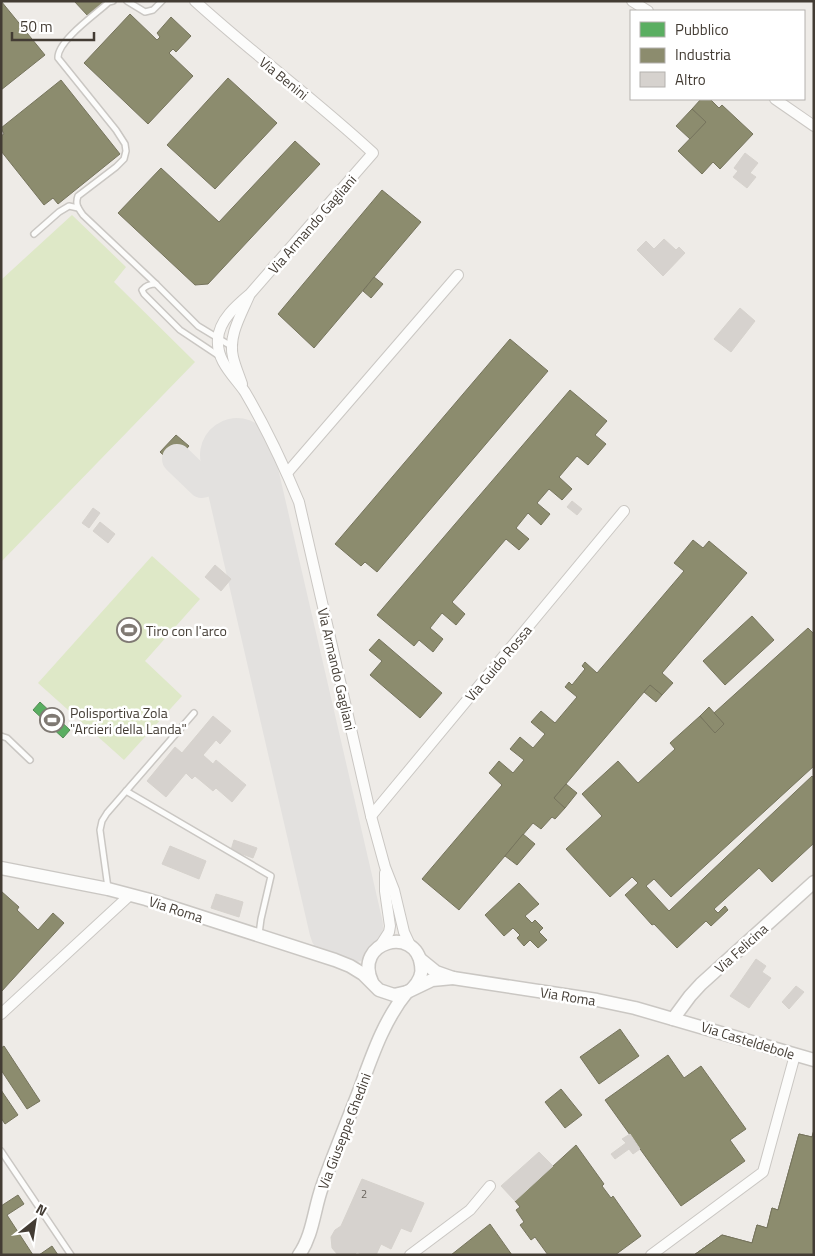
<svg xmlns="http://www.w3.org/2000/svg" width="815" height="1256" font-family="'Titillium Web',sans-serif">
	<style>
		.green { fill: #dee8c7 }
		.public { fill: #5aae61; stroke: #538c54 }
		.industry { fill: #8c8c6e; stroke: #76745d }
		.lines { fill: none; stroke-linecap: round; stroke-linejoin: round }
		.taxiway { stroke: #e3e1df; stroke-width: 30 }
		.runway { stroke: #e3e1df; stroke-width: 74 }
		.building { fill: #d6d2ce; stroke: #d6d2cd }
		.service-casing { stroke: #cac7c3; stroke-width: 8 }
		.minor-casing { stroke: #cac7c3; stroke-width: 12 }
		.tertiary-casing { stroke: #cac7c3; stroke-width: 15 }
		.service { stroke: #fcfcfb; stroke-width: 5 }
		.minor { stroke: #fcfcfb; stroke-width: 10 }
		.tertiary { stroke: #fcfcfb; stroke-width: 12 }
		.labels { text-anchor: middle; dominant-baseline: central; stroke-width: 5; stroke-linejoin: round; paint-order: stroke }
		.number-label { font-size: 11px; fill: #69635c }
		.street-label { font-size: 14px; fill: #433c34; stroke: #fff }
		.poi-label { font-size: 14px; fill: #433c34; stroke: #fff; text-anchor: start }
	</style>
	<rect width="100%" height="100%" fill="#eeebe7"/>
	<g class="green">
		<polygon points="72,215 126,267 114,282 195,362 1,562 1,280"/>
		<polygon points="152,556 200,599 145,661 182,696 124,760 38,683"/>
	</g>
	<polygon class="public" points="40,702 70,730 63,738 33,710"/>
	<g class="industry">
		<polygon points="1,1 45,55 1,90"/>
		<polygon points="74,1 105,1 88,16"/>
		<polygon points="130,14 157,40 160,37 157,33 171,17 191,36 176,52 173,49 169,53 193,76 148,124 84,63"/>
		<polygon points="228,78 277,123 215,189 167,145"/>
		<polygon points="61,80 120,154 58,204 53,198 44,205 1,151 1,136 4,134 1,128"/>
		<polygon points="701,99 710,99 719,108 722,105 753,134 720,169 713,162 702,174 678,151 706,122 692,109"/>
		<polygon points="692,109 706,122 690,139 676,126"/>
		<polygon points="295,141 320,164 208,284 195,285 118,213 161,168 219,222"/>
		<polygon points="382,190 421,222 314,348 278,314"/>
		<polygon points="374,277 383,284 371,298 363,291"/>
		<polygon points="510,339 548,371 377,572 365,562 361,566 335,544"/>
		<polygon points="570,390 607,421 595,435 606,444 588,465 577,456 559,477 572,489 562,500 549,489 537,503 550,514 541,525 528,513 516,528 529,539 519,550 506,539 452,602 465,614 456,625 442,613 430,628 443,639 433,652 419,640 414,646 377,615"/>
		<polygon points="176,435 189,446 173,464 160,452"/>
		<polygon points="693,540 703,548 709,541 747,573 662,673 673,683 662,695 650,685 554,798 565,808 555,819 552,817 541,829 533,823 459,910 422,879 502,785 489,773 499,761 513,773 524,760 510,749 520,737 533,748 545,734 531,722 541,711 555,723 577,697 565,687 569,682 572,685 585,669 582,666 585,662 597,673 684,571 674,563"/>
		<polygon points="752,616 774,640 725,685 703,661"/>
		<polygon points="808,628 814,634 814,766 671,897 654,879 646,886 669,911 812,776 814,778 814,843 772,882 759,868 714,909 718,913 725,906 728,910 711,926 706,921 677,948 654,924 652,925 625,895 638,883 632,877 610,897 566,849 602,816 582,794 618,761 638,783 675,749 670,743 700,716 715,733 724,724 714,713"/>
		<polygon points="379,639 442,693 420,718 370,675 382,661 369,650"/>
		<polygon points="650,685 662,695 656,702 644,692"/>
		<polygon points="709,707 724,724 715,733 700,716"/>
		<polygon points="566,784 577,793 565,808 554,798"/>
		<polygon points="523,834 535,844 517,865 505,856"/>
		<polygon points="519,883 539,904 525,916 532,923 535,920 543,928 539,932 547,940 538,948 530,940 524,946 517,938 520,935 513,928 504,936 485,915"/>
		<polygon points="1,891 19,907 17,910 38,930 53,913 64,923 1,992"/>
		<polygon points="620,1029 639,1056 599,1084 580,1057"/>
		<polygon points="4,1046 40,1101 27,1109 1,1070 1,1048"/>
		<polygon points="668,1055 684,1078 701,1066 746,1129 730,1140 745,1161 681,1206 605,1100"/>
		<polygon points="561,1089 582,1115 565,1128 545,1102"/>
		<polygon points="1,1090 18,1115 5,1124 1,1118"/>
		<polygon points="814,1130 814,1255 694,1255 722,1235 752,1243 757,1225 767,1228 772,1208 778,1210 799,1134 812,1137"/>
		<polygon points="814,1130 814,1255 694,1255 722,1235 752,1243 757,1225 767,1228 772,1208 778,1210 799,1134 812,1137"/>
		<polygon points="576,1145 604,1184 602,1186 611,1198 613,1196 641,1236 615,1255 548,1255 535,1237 531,1240 520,1225 524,1222 516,1210 520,1207 515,1201"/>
		<polygon points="18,1195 24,1204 7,1215 33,1255 1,1255 1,1206"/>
		<polygon points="490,1224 512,1255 451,1255"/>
		<polygon points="52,1246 58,1255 39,1255"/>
	</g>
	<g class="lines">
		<polyline class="taxiway" points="177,459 202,483 241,471"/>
		<polyline class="runway" points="237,455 346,927"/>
	</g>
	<g class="building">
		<polygon points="745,153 758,163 750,173 756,177 747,188 733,177 738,171 734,168"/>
		<polygon points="664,239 676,250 679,247 685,253 663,276 637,250 646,241 654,249"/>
		<polygon points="740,308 755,321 731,352 714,339"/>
		<polygon points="572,501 582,509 577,515 567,507"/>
		<polygon points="93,508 100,513 89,528 82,523"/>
		<polygon points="100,522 115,534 108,543 93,531"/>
		<polygon points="215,565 231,579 221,591 205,577"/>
		<polygon points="213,716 231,731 220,744 216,740 203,755 213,764 216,760 246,785 232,802 216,788 213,791 195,776 192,779 186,773 166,797 147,781 175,747 182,753"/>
		<polygon points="234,840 257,848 253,858 231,850"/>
		<polygon points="170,846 206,861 199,879 162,864"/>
		<polygon points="216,894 243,902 239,917 211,908"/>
		<polygon points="756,959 766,966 762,972 771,978 754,1001 736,988"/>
		<polygon points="796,986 804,992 789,1009 782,1002"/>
		<polygon points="736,988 754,1001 749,1008 730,996"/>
		<polygon points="630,1134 640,1149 633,1154 629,1149 615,1159 611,1154 626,1143 622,1139"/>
		<polygon points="539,1152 553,1166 515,1201 501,1186"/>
		<polygon points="362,1179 424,1203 411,1232 401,1228 391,1249 381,1244 376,1255 363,1255 357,1252 354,1255 338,1255 332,1248 331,1237 335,1230 341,1226"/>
	</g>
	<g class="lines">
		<defs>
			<g id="service">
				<path d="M113 1 109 2C96 14 57 41 58 58L116 130 125 144 126 151 124 159 116 167 78 196C75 204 78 208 83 215L156 284 198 326 231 346"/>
				<polyline points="127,1 145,12 153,10 162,1"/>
				<polyline points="34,234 59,212 69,206 78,208"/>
				<path d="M156 284C150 284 146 285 142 290L144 294 180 330 219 356"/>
				<polyline points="1,736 7,738 30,760"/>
				<polyline points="126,791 271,876 261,919 259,934"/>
				<polyline points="108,888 100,830 102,821 107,813 194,713"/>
				<polyline points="1,1151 71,1255"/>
			</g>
			<g id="minor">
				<path d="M195 1C253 54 316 100 373 153L250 294C237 305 219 320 218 339 216 361 234 376 245 392 265 426 284 466 299 502L371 816 385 867 394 890 404 932 411 947"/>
				<polyline points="632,1 648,11"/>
				<polyline points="775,99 814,126"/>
				<path d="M242 384C239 375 235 366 233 357 228 336 241 315 249 296"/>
				<polyline points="287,473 458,275"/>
				<polyline points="371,816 624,511"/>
				<polyline points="380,946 389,932 390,926 385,891 385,873"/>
				<polyline points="1,1014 130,895"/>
				<polyline points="410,1255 470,1210 490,1186"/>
				<polyline points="651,1255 763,1172 795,1055"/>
			</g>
			<g id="tertiary">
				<polyline points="1,868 108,889 146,899 335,960 350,966 363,974 379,990 394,995 407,992 432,980 453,978"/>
				<polyline points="420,959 436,972 453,978 597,1000 635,1008 814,1060"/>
				<path d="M372 982C353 941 416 925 421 965 423 974 418 983 412 989"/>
				<polyline points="673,1019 690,996 701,984 814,882"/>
				<path d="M299 1255C313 1235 314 1209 322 1187 333 1156 346 1125 358 1094 371 1059 383 1021 407 992"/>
			</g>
		</defs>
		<use href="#service" class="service-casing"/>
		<use href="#minor" class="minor-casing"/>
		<use href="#tertiary" class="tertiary-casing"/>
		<use href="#service" class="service"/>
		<use href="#minor" class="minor"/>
		<use href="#tertiary" class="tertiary"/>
	</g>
	<defs>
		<symbol id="stadium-ring" viewBox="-11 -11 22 22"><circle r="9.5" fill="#fff" stroke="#7f7973" stroke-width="1.5"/><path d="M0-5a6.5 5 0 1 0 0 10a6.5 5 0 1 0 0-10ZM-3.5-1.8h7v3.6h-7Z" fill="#7f7973"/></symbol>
	</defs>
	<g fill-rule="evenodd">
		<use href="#stadium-ring" x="115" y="616" width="28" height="28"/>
		<use href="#stadium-ring" x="38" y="706" width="28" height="28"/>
	</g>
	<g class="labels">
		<g class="number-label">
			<text x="364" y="1194">2</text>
		</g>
		<g class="street-label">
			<text transform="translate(284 78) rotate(39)">Via Benini</text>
			<text transform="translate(312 224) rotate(-49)">Via Armando Gagliani</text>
			<text transform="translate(498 663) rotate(-50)">Via Guido Rossa</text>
			<text transform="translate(337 669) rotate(77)">Via Armando Gagliani</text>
			<text transform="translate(176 909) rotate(18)">Via Roma</text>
			<text transform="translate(741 948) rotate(-42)">Via Felicina</text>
			<text transform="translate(568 996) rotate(9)">Via Roma</text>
			<text transform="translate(748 1040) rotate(17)">Via Casteldebole</text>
			<text transform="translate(344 1131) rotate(-69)">Via Giuseppe Ghedini</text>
		</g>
		<g class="poi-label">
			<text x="146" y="630">Tiro con l'arco</text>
			<text x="70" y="712">Polisportiva Zola<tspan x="70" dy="16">"Arcieri della Landa"</tspan></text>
		</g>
	</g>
	<rect width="815" height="1256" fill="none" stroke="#433c34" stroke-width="5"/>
	<rect x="630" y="10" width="175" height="90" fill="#ffffff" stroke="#b4b1ae"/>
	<rect x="640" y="22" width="25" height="15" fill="#5aae61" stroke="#b4b1ae"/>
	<text x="675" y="35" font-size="15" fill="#433c34">Pubblico</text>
	<rect x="640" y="48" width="25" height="15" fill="#8c8c6e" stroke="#b4b1ae"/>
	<text x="675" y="60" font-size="15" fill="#433c34">Industria</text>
	<rect x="640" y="72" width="25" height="15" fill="#d6d2ce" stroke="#b4b1ae"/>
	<text x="675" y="85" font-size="15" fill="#433c34">Altro</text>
	<g transform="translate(35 1221) rotate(30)" stroke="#ffffff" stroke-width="4" paint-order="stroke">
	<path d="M0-4L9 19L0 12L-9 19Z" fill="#433c34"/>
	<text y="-8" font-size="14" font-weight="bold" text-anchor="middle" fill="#433c34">N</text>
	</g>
	<path d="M12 32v8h82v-8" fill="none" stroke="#433c34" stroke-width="2.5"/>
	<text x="20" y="32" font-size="15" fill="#433c34" stroke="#ffffff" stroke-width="4" paint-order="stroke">50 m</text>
</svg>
